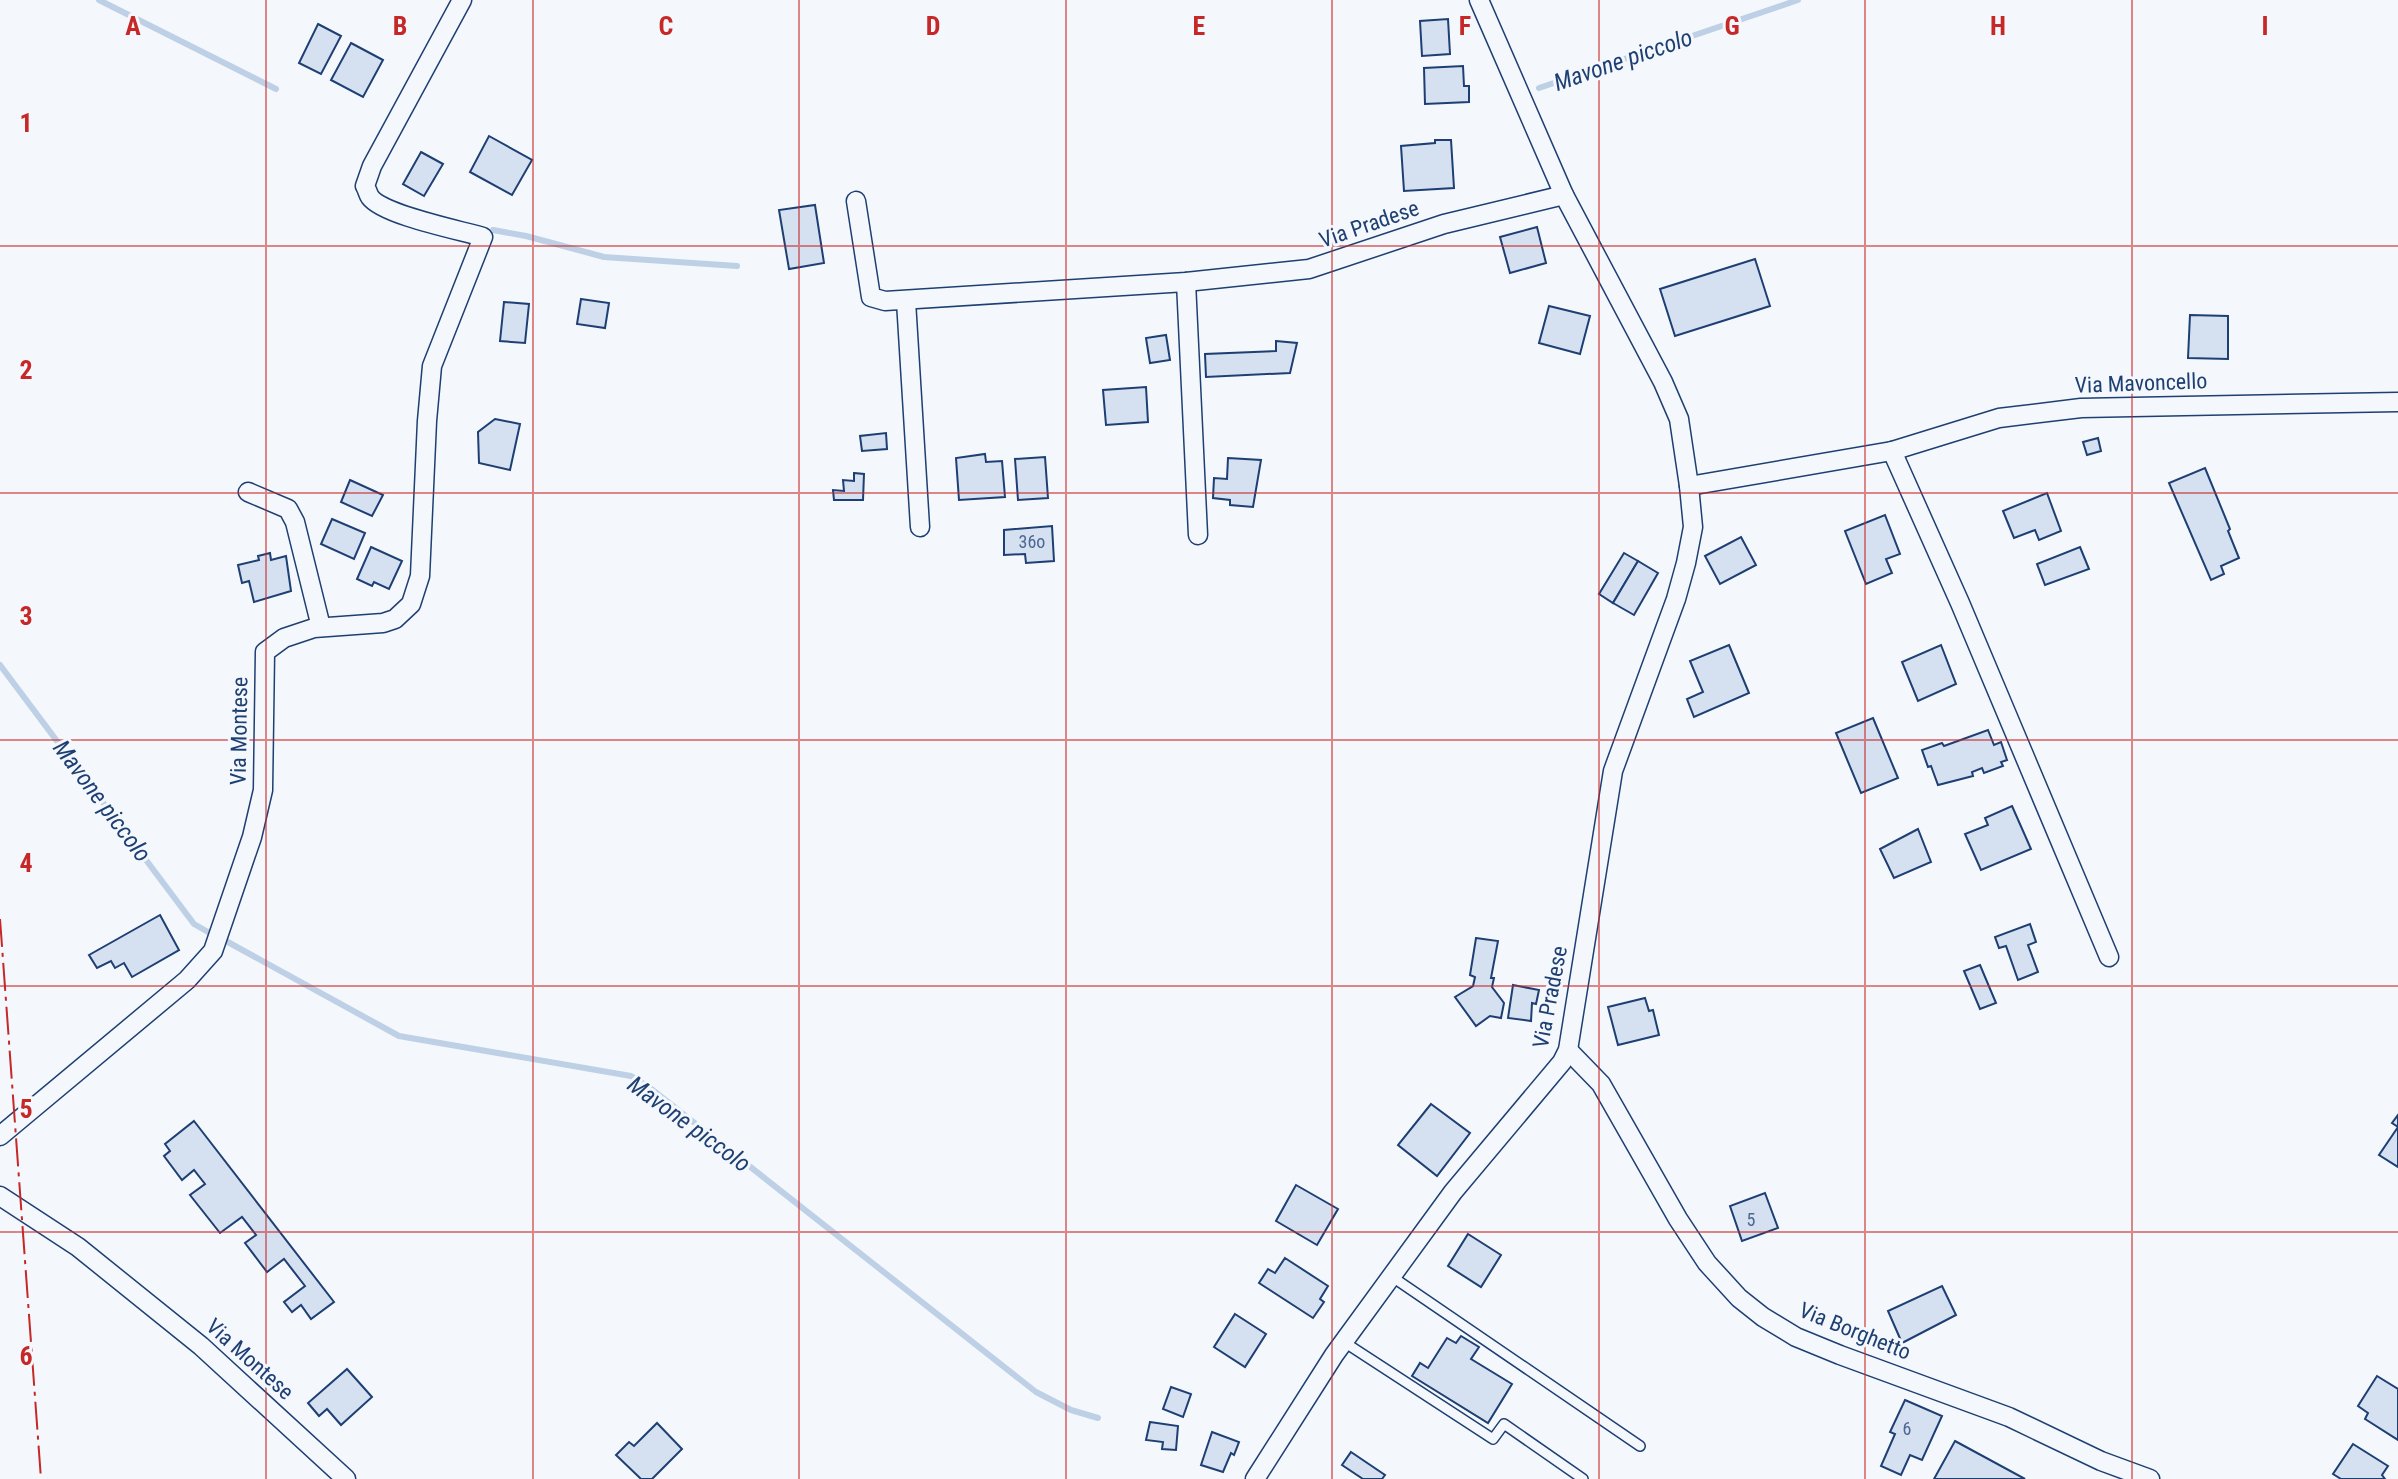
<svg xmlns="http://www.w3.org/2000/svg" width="2398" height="1479" font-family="'Roboto Condensed',sans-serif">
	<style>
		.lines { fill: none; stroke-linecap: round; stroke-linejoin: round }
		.stream { stroke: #bed0e5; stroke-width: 6 }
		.building { fill: #d5e0f0; stroke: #1d3f73; stroke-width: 2 }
		.service-casing { stroke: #1d3f73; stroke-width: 12 }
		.minor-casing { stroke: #1d3f73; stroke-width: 21 }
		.service { stroke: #f4f7fb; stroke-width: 9 }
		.minor { stroke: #f4f7fb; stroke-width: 18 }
		.power { stroke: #c62828; stroke-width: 2; stroke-dasharray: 28 6 4 6; stroke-linecap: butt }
		.grid { fill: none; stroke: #c62828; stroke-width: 2; stroke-opacity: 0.55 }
		.labels { text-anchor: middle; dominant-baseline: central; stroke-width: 6; stroke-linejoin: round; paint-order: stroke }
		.number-label { font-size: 18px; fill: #4b6792 }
		.street-label { font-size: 22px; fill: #1d3f73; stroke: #f4f7fb }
		.water-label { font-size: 24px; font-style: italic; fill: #1d3f73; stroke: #f4f7fb }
		.grid-label { font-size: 26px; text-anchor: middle; font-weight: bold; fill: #c62828; stroke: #f4f7fb; stroke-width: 6; stroke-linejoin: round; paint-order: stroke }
	</style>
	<rect width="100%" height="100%" fill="#f4f7fb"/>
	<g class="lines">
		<g class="stream">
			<polyline points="99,0 276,89"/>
			<polyline points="1539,88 1798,0"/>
			<polyline points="493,230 526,236 604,257 737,266"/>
			<polyline points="0,665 194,924 208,932"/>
			<polyline points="226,941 399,1036 631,1076 649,1087 1036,1392 1071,1410 1098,1418"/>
		</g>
	</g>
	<g class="building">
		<polygon points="1448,19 1450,54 1422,56 1420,21"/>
		<polygon points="318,24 341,36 321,74 299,63"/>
		<polygon points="351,43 383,60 363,97 331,80"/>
		<polygon points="1463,66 1464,86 1469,86 1469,102 1425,104 1424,68"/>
		<polygon points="489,136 532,160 512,195 470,172"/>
		<polygon points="1435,140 1451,140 1454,188 1404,191 1401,146 1435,143"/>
		<polygon points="421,152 443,164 424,196 403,184"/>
		<polygon points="815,205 824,263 789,269 779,210"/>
		<polygon points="1537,227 1546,263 1510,273 1500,237"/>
		<polygon points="1755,259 1770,306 1675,336 1660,289"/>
		<polygon points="581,299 609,303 605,328 577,324"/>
		<polygon points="504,302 529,304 525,343 500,341"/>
		<polygon points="1549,306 1590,316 1580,354 1539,343"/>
		<polygon points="2190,315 2228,316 2228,359 2188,358"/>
		<polygon points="1166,335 1170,360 1150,363 1146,338"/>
		<polygon points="1276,341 1297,343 1290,373 1206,377 1205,354 1276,351"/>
		<polygon points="1146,387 1148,422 1106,425 1103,390"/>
		<polygon points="495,419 520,424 510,470 479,463 478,432"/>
		<polygon points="886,433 887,449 862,451 860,436"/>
		<polygon points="2098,438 2101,451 2087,455 2083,442"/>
		<polygon points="985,454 986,462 1002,461 1005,497 959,500 956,458"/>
		<polygon points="1045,457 1048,498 1018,500 1015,459"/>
		<polygon points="1228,458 1261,460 1253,507 1230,505 1230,500 1213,498 1214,478 1227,479"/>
		<polygon points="2205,468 2230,529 2228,531 2239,558 2221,566 2224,574 2211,580 2169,483"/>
		<polygon points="854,473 864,474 863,500 834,500 833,490 844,491 843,480 854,481"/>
		<polygon points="350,480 383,495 372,516 341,502"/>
		<polygon points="2047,493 2061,531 2039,540 2035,530 2014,538 2003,511"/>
		<polygon points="1885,515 1900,554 1886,559 1892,573 1866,584 1845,531"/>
		<polygon points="332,519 365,533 354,559 321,544"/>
		<polygon points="1052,526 1054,561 1026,563 1025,554 1004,555 1004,530"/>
		<polygon points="1741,537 1756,565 1720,584 1705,556"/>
		<polygon points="371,547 402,561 389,589 374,582 372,586 357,579"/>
		<polygon points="2080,547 2089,569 2045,585 2037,564"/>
		<polygon points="270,553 271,560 286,556 291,591 254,602 249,581 242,583 238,565 259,560 258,556"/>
		<polygon points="1624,553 1638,561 1613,603 1599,594"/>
		<polygon points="1638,561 1658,573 1634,615 1613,603"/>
		<polygon points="1729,645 1749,693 1694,717 1687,699 1703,692 1690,661"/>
		<polygon points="1941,645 1956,684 1918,701 1902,662"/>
		<polygon points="1873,718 1898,778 1861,793 1836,733"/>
		<polygon points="1988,730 1994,745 2001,742 2007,760 2001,762 2003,766 1984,773 1982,768 1972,772 1973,776 1938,785 1931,766 1928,767 1922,750 1942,743 1944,746"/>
		<polygon points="2012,806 2031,849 1981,870 1965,834 1988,825 1985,818"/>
		<polygon points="1918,829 1931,862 1894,878 1880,849"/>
		<polygon points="160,915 179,950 132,977 124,963 115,968 111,961 97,968 89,955"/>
		<polygon points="2030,924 2036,942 2028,945 2038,972 2018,980 2006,946 1999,948 1995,937"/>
		<polygon points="1476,938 1498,941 1491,978 1494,978 1492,987 1504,1003 1501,1018 1490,1016 1476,1026 1455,997 1473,986 1475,977 1470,975"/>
		<polygon points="1980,965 1996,1003 1980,1009 1964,971"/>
		<polygon points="1513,985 1539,990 1536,1004 1532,1003 1531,1021 1508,1018"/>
		<polygon points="1645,998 1649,1011 1653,1010 1659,1035 1618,1045 1608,1007"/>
		<polygon points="1431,1104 1470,1133 1437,1176 1398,1145"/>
		<polygon points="2398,1115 2398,1167 2379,1155 2398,1127 2392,1123"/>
		<polygon points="194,1121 334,1302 311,1319 301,1305 292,1312 284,1302 305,1286 284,1259 267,1272 245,1243 256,1235 242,1217 220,1233 190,1195 205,1184 194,1170 182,1180 164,1156 170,1151 165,1144"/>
		<polygon points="1296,1185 1338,1209 1317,1245 1276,1221"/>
		<polygon points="1765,1193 1778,1228 1742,1241 1730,1206"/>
		<polygon points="1468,1234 1501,1255 1481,1287 1448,1266"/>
		<polygon points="1285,1258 1328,1286 1320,1299 1324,1302 1313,1318 1259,1283 1268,1269 1275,1273"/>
		<polygon points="1942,1286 1956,1315 1902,1343 1888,1311"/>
		<polygon points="1235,1314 1266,1334 1245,1367 1214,1347"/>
		<polygon points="1461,1336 1479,1347 1471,1359 1512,1384 1488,1423 1412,1376 1420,1363 1428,1368 1447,1338 1456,1343"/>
		<polygon points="347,1369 372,1397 341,1425 327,1409 319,1416 308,1403"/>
		<polygon points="2377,1376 2398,1389 2398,1440 2365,1419 2368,1413 2358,1406"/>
		<polygon points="1171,1387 1191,1394 1183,1417 1163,1409"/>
		<polygon points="1905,1400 1942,1416 1922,1460 1910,1455 1901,1475 1881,1466 1895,1434 1890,1432"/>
		<polygon points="1150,1422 1178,1426 1176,1450 1162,1449 1163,1442 1146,1440"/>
		<polygon points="657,1423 682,1449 652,1479 641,1479 616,1455 629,1442 634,1446"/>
		<polygon points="1212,1432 1239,1442 1234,1455 1231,1453 1223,1472 1201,1465"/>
		<polygon points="1955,1441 2025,1479 1934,1479"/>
		<polygon points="2353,1444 2388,1466 2382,1475 2385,1479 2341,1479 2333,1474"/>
		<polygon points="1351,1452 1385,1475 1382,1479 1363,1479 1342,1465"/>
	</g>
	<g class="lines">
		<defs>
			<g id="service">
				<polyline points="1391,1276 1640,1446"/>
				<polyline points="1344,1342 1493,1439 1504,1424 1583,1479"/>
			</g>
			<g id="minor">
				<polyline points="856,201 871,297 885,301 1186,282 1309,269 1444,224 1564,195"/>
				<polyline points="1186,282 1198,535"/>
				<polyline points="906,301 920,527"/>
				<polyline points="1892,451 1960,603 2109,957"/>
				<polyline points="1689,486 1892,451 1999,418 2081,408 2398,402"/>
				<polyline points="248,492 288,509 295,522 321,627"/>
				<polyline points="1568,1050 1601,1084 1678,1219 1707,1263 1739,1298 1763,1317 1796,1337 1840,1355 2009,1417 2101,1461 2150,1479"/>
				<path d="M0 1136 187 980 213 951 252 837 263 790 265 652 284 638 314 628 383 623 395 619 411 604 420 576 427 421 432 366 483 237C459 230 383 215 370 197 368 194 367 189 365 186L372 166 462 0"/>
				<polyline points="0,1196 78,1247 201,1346 346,1479"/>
				<polyline points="1255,1479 1334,1355 1453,1192 1562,1062 1568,1050 1613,771 1676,599 1686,563 1693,527 1689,486 1679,419 1663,382 1564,195 1479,0"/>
			</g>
		</defs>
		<use href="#service" class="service-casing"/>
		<use href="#minor" class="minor-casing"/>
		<use href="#service" class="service"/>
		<use href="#minor" class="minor"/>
		<polyline class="power" points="0,919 41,1479"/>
	</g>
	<path class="grid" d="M266 0V1479M533 0V1479M799 0V1479M1066 0V1479M1332 0V1479M1599 0V1479M1865 0V1479M2132 0V1479M0 246H2398M0 493H2398M0 740H2398M0 986H2398M0 1232H2398"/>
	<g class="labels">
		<g class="number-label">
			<text x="1032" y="541">36o</text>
			<text x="1751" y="1219">5</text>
			<text x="1907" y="1428">6</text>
		</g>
		<g class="street-label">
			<text transform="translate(1369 224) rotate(-19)">Via Pradese</text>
			<text transform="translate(2141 383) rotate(-2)">Via Mavoncello</text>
			<text transform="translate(239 731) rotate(-89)">Via Montese</text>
			<text transform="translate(1550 997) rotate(-79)">Via Pradese</text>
			<text transform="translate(1855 1331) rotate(22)">Via Borghetto</text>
			<text transform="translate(250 1359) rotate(42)">Via Montese</text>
		</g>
		<g class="water-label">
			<text transform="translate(1623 60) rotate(-19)">Mavone piccolo</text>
			<text transform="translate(102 801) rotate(53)">Mavone piccolo</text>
			<text transform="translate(689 1124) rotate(36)">Mavone piccolo</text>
		</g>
	</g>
	<g class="grid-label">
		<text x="133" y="35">A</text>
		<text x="400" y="35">B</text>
		<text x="666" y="35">C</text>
		<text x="933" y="35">D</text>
		<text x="1199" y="35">E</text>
		<text x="1465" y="35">F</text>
		<text x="1732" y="35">G</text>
		<text x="1998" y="35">H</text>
		<text x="2265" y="35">I</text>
		<text x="26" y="132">1</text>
		<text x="26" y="379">2</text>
		<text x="26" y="625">3</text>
		<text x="26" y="872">4</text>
		<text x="26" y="1118">5</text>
		<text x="26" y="1365">6</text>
	</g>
</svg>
